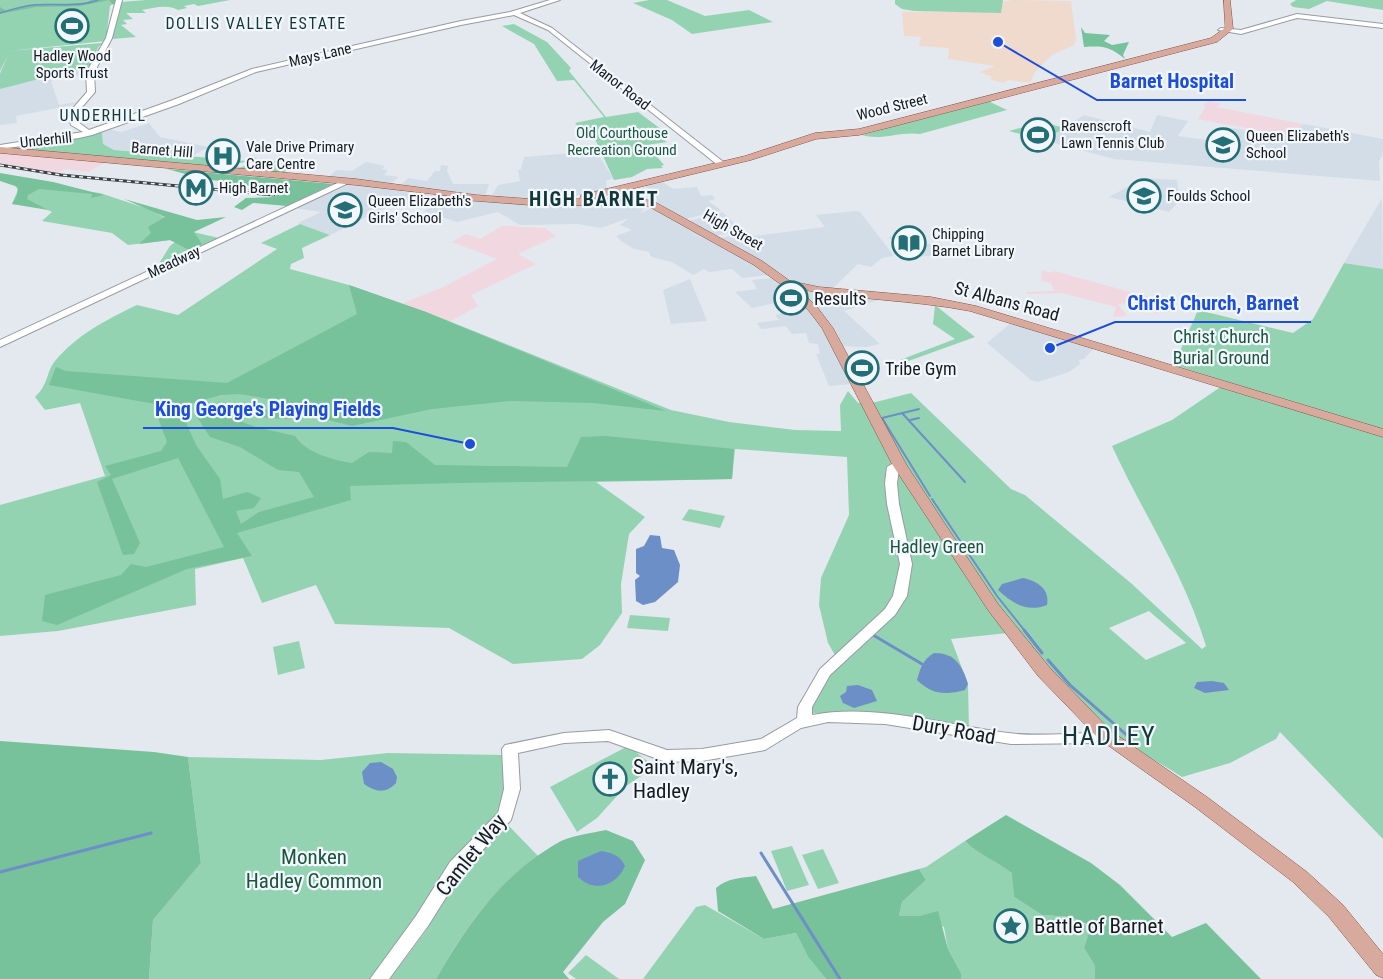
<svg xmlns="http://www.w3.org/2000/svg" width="1383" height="979" font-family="'Roboto Condensed',sans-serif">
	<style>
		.built { fill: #d2dde8 }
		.industrial { fill: #f1d7df }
		.medical { fill: #f0dacd }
		.green { fill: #94d3b1; fill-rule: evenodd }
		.forest { fill: #77c19b }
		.water { fill: #6c8fc7 }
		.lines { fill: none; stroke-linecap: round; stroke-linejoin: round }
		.stream-far2 { stroke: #6c8fc7; stroke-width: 1.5 }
		.stream-far1 { stroke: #6c8fc7; stroke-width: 2 }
		.stream { stroke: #6c8fc7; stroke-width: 3 }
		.secondary-casing { stroke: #979ca1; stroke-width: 2 }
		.primary-casing { stroke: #845345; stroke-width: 1 }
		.secondary { fill: #fff; fill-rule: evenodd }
		.primary { fill: #d8aa9d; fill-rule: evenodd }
		.rail-casing { stroke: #3c3f41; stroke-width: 3 }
		.rail { stroke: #f1f7fc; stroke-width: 1.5; stroke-dasharray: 4; stroke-linecap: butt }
		.labels { text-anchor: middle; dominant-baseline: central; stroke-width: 4.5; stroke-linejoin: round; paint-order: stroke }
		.far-street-label { font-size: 15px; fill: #181a1c; stroke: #f1f7fc }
		.far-poi-label { font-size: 15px; fill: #181a1c; stroke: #f1f7fc; text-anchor: start }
		.far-park-label { font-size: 15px; fill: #1d553c; stroke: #f1f7fc }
		.far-neighbourhood-label { font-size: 16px; letter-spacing: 1.5px; fill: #14373a; stroke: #f1f7fc }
		.poi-label { font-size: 18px; fill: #181a1c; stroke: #f1f7fc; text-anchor: start }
		.street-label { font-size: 18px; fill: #181a1c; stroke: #f1f7fc }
		.park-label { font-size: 18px; fill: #1d553c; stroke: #f1f7fc }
		.far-district-label { font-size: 20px; font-weight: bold; letter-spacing: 1.5px; fill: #14373a; stroke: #f1f7fc }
		.near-street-label { font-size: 21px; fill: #181a1c; stroke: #f1f7fc }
		.near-poi-label { font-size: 21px; fill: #181a1c; stroke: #f1f7fc; text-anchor: start }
		.near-park-label { font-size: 21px; fill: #1d553c; stroke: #f1f7fc }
		.near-quarter-label { font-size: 26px; letter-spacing: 1.5px; fill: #14373a; stroke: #f1f7fc }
		.leader { fill: none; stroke: #1d4ed8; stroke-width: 2 }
		.callout-dot { fill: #1d4ed8; stroke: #f1f7fc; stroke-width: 2 }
		.callout-label { font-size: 20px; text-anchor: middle; font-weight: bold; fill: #1d4ed8; stroke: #f1f7fc; stroke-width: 4.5; stroke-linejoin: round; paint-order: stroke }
	</style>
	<rect width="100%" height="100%" fill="#e4e9ef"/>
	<g class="built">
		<polygon points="103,43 85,74 51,81 59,105 76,102 73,105 16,116 17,123 0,125 0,72 8,51"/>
		<polygon points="1084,115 1150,132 1157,115 1188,121 1178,136 1215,141 1225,127 1288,136 1304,124 1383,139 1383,153 1379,162 1380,181 1114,159 1043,140"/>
		<polygon points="149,123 160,137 209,147 192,156 114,150 103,144 102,132 109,129 121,132"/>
		<polygon points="596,151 613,178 606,181 607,189 556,200 491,197 498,185 520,181 518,170 521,169 524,157"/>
		<polygon points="366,162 385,166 382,169 388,170 384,175 399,177 391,183 329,177 336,170 352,171"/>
		<polygon points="441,165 448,166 447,171 453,184 489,184 485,196 401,185 408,178 427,181 435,171 440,171"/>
		<polygon points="1144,178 1177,180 1179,194 1173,198 1180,200 1169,212 1109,197"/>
		<polygon points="661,181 673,189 697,187 701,196 712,195 715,199 708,201 721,210 686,219 657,202 657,198 645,185"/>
		<polygon points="352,184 383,187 413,194 411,196 417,193 476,201 648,205 640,213 652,208 746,259 768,275 742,278 732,269 709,272 704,269 693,275 672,262 651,257 649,252 634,249 621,241 616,236 632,230 620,225 629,218 601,228 578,224 520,225 498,212 457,222 424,211 432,206 404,200 408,197 330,235 298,223 321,212 295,208"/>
		<polygon points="1382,198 1383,269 1344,263"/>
		<polygon points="856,211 860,212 894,256 882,258 871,267 858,264 832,289 792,281 721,238 744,233 747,237 825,227 816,215"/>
		<polygon points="723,212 741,230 716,236 689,221"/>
		<polygon points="919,234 927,244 940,243 948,254 907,258 889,237"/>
		<polygon points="771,278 809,309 818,321 852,384 829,386 816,354 820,354 818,344 809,343 806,333 792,334 786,326 761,329 757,323 779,320 775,315 789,311 780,302 752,308 735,292 757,289 752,280"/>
		<polygon points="690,279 707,321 671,324 663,290"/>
		<polygon points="810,291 884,298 844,311 880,344 867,347 843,346 835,329 804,293"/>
		<polygon points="1012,322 1095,347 1084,359 1079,360 1080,364 1069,372 1038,382 1031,380 987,343"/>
	</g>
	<g class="industrial">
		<polygon points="1209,101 1221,104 1216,107 1304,124 1288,136 1198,119 1206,106 1202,105"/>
		<polygon points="0,153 14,154 106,162 88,172 66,169 58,173 0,163"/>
		<polygon points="502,226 545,228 556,236 518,254 536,264 471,295 478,306 449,322 401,304 443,287 497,259 452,242 466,234 480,239"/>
		<polygon points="1042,270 1052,273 1054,271 1159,300 1149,302 1159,314 1156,314 1147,303 1139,302 1118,304 1127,316 1113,317 1116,307 1062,293 1027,294 1026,292 1054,291 1051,283 1041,281"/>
	</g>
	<polygon class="medical" points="1012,0 1071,1 1076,39 1074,45 1052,55 1035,72 1030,83 1009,80 1003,83 990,79 992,77 979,72 995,66 948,59 949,48 919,46 921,37 904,36 902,12 1001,12 1002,2"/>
	<g class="green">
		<polygon points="0,0 117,0 110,6 106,41 8,51 103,43 98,47 90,66 0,89 0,74 8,55 0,71"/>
		<path d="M146 0H230L198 6 194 4 184 6 187 8 178 10C168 4 153 8 142 10L146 13H126L133 19 123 20 127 24 121 25 136 37 112 39 121 2Z"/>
		<polygon points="649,0 667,0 705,16 749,10 773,22 692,34 672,20 633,3"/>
		<polygon points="895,0 1003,0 1001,13 914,11 902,9 895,4"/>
		<polygon points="1296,0 1383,0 1383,10 1327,1 1309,9 1293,7 1290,4"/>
		<polygon points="514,24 547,42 571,68 569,71 606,117 638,112 665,132 657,134 667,142 647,145 664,165 661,166 663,168 647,169 632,177 614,180 596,141 586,135 575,123 604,117 574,80 557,81 534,44 502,26"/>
		<path d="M988 101 1007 110 920 134C900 131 881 141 862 135Z"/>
		<polygon points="1042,122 1065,128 1043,140 1009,131"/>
		<path d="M102 132 103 144 114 150 247 161 252 157 257 158C225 177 54 153 7 149L8 146Z"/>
		<polygon points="269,160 294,165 283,173 233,169"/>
		<polygon points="14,184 100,193 148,209 193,232 219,238 160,266 158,265 170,246 175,242 170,240 128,245 112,233 42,221 52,212 41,207 12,204 18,190"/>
		<path d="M300 224 330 235 302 248 304 258 291 264 290 269 349 285 426 312 671 410 729 422 795 430 841 431 840 405 848 391 858 403 876 402 911 393 1011 489 1025 495 1132 584 1202 649 1206 646C1184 573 1143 514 1112 446L1172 420 1222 386 1383 437V839L1280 732 1276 739 1230 763 1182 777C1159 762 1136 751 1113 733 1077 703 1048 668 1017 632L951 639 968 684 969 730 876 715 811 713 809 710 824 680 839 662 828 643 819 605 821 578 849 515 847 457 735 449 732 479 596 482 645 517 629 534 621 584 622 613 600 645 582 659 513 664 449 628 335 624 316 585 262 603 243 558 195 569 196 605 58 631 0 636V505L105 476 80 403 45 410 35 397C49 384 46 372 55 361 78 334 106 320 137 305L178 315 277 249 261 243ZM1149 611 1186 643 1146 660 1109 628Z"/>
		<polygon points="1344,263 1383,269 1383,430 1174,365 1198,310 1293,333 1313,319"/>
		<polygon points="935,305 975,337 903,363 900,360 955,339 933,324"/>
		<polygon points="689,509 725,516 720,528 682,520"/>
		<polygon points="630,615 670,618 668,631 627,628"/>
		<polygon points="299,641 305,668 278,675 273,647"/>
		<polygon points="628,746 655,767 626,786 597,818 577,832 550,787"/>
		<polygon points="388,753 504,755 508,784 503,811 373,979 149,979 153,920 201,863 188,757 321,760"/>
		<path d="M507 824 539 857C491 888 464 931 436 979H390L425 932 461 871Z"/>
		<path d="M965 841C978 855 997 861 1013 873L1014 897 1042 915 1071 917 1091 927 1084 948 1095 966V979H961V973L948 949 944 927 920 916H899L902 902 926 880 919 869 926 867Z"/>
		<polygon points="792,846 809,885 787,891 771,851"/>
		<polygon points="823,849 839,883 818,889 802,855"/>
		<polygon points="705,905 764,939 796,933 808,957 826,979 643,979 696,907"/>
		<polygon points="586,955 619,979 576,979 568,973"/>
	</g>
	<g class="forest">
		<polygon points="91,0 117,0 113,5 109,0 80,6 36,7 0,14 0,7 6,11 30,5 85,3"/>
		<path d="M1081 27 1085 33 1110 35 1104 41 1112 45 1129 42 1123 55 1125 59C1109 46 1103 46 1084 47Z"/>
		<polygon points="167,169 333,184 287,206 253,203 242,210 234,207 246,198 275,197 278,193 240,189 253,189 256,186 227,185 228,182 204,179"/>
		<polygon points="0,173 53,182 104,195 91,198 92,194 39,189 28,195 27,199 48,210 12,204 17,195 18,187 0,181"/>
		<polygon points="124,199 197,220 226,217 194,232 202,244 189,250 170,240 139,244 151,233 148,227 165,217"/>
		<polygon points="349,285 426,312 666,411 593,403 511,401 432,409 352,426 316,417 283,419 260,417 275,400 239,394 221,395 189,404 155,404 49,385 56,367 66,371 227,383 357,314"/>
		<path d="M200 407 256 427 295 436C306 453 333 460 352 463L369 452 392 453 393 441 406 442 435 465 567 467 581 437 606 436 734 449 732 479C605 482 478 481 350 486L351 500 237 533 252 556 187 569 57 625 42 621 45 595 121 575 131 564 146 567 224 547 178 458 112 479 140 543 134 554 123 555 97 482 111 475 105 466 161 451 167 442 158 418 182 413 196 445 220 479 223 499 247 492 261 498 254 508 236 511 241 524 259 512 314 497 299 472 278 470 240 447 210 437 195 414Z"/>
		<polygon points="0,741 154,752 188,757 201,863 153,920 149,979 0,979"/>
		<path d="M1006 815 1091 863 1120 885 1172 937 1206 923 1261 979H1095V966L1084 948 1091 926 1071 917 1042 915 1014 897 1012 873C997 861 978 855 965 841Z"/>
		<path d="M606 830 633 841 645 860 625 904 603 922 563 972 569 979H436C469 922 502 874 561 841 574 835 592 833 606 830Z"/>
		<path d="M919 869 926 880 902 902 899 916H920L938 911 948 949 961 973V979H826L808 957 796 933 764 939 718 911 716 888C727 878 742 878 756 876L773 909Z"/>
	</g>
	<g class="water">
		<polygon points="650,535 660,536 662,548 674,550 680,565 678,582 655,602 643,605 636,601 635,580 640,576 636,573 636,549 644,546"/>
		<path d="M1023 578C1037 581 1050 589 1047 605 1027 613 1012 603 998 590L1002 584Z"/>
		<path d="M934 653C955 653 962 665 968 684L965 690C946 695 932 695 917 680 920 669 923 659 934 653Z"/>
		<polygon points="1212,681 1224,683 1229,690 1205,693 1194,688 1197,682"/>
		<polygon points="858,685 872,690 877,701 854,708 843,703 840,696 846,692 847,686"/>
		<path d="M381 762 393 769 397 777 396 783C386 794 375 792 364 784L362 772 370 763Z"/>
		<path d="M601 851C612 853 620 855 625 866 616 886 595 893 578 877V861Z"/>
	</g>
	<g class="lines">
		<path class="stream-far2" d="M0 13C10 10 22 6 33 5 54 3 78 8 98 0"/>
		<g class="stream-far1">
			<polyline points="919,409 882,418 930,496"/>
			<polyline points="902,413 965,482"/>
			<polyline points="910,420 919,418"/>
			<polyline points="932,499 997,596 1025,631"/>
		</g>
		<g class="stream">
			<polyline points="1024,630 1042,653"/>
			<polyline points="873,635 922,664"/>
			<polyline points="1048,660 1070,685 1130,738"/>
			<polyline points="761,853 840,979"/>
			<polyline points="0,872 151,833"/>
		</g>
		<defs>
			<g id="secondary">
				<polygon points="116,0 122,0 112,38 94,73 95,92 76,114 78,122 89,130 173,100 252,69 461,21 510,12 550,0 560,0 520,13 552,28 726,164 719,166 548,30 514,15 461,25 256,72 179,104 92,135 79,138 0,149 0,145 83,132 71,125 68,114 87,92 86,73 106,38"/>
				<polygon points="1297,14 1383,24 1383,28 1297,18 1241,34 1218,30 1221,28 1241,30"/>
				<polygon points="346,179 353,181 0,347 0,340"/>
				<path d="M899 460 905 464 899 469 897 483 899 504 912 564 907 596 895 615 830 675 812 707V715C875 703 946 725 1008 733 1037 737 1067 733 1096 733L1105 730 1110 731 1112 735 1110 739 1097 743 1011 744 885 724 828 722 801 728 765 750 702 761 666 762 608 741 564 743 518 753 520 789 511 820 462 872 428 926 389 979H370L416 916 450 862 498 813 504 789 502 749 505 745 564 733 609 730 667 750 702 749 761 739 797 718 798 707 820 669 885 609 893 596 900 564 887 504 885 483 887 467Z"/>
			</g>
			<path id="primary" d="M1224 0H1230L1233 29 1217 42 891 127 859 135 816 139 751 160 590 199 634 198 653 201 762 261 790 281 819 287 931 297 976 306 1383 429V437L970 311C913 300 855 300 799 289L817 307 833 328 906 464 943 521 998 604 1050 668 1111 731 1207 797 1307 872 1343 905 1383 954V978L1376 975 1329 917 1293 882 1195 807 1099 739 1038 676 988 610 892 464 822 328 809 311 783 286 754 265 648 206 530 205 464 200 459 197 356 185 0 153V147L356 179 476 195 530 199H580L581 195 745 156 815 133 859 129 1211 38 1225 28Z"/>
		</defs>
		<use href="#secondary" class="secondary-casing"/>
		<use href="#primary" class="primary-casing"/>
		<use href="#secondary" class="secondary"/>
		<use href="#primary" class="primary"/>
		<defs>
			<polyline id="rail" points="0,165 61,175 274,195"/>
		</defs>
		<use href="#rail" class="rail-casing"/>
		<use href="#rail" class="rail"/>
	</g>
	<defs>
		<symbol id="stadium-ring" viewBox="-11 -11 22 22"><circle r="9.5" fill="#f1f7fc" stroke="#246e76" stroke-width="1.5"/><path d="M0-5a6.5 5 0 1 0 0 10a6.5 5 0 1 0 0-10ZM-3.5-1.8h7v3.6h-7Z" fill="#246e76"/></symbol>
		<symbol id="school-ring" viewBox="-11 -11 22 22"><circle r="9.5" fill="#f1f7fc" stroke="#246e76" stroke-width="1.5"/><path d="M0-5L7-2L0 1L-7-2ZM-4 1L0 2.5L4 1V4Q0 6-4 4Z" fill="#246e76"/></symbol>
		<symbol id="hospital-ring" viewBox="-11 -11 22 22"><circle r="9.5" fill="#f1f7fc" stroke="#246e76" stroke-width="1.5"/><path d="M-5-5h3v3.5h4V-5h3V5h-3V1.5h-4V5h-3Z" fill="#246e76"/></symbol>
		<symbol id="metro-ring" viewBox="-11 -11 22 22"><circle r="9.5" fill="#f1f7fc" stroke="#246e76" stroke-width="1.5"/><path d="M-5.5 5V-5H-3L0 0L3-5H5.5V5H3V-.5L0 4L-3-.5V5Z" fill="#246e76"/></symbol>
		<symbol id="library-ring" viewBox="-11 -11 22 22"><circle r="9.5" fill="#f1f7fc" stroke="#246e76" stroke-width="1.5"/><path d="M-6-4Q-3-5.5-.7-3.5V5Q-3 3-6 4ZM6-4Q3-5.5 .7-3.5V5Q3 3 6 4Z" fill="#246e76"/></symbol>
		<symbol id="church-ring" viewBox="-11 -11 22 22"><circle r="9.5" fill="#f1f7fc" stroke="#246e76" stroke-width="1.5"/><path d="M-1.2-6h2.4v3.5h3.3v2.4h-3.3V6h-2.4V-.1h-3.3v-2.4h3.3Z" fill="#246e76"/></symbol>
		<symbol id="sight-ring" viewBox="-11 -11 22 22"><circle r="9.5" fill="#f1f7fc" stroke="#246e76" stroke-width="1.5"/><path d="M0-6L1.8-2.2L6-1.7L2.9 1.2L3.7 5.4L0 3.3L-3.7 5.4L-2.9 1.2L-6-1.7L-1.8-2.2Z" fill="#246e76"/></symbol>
	</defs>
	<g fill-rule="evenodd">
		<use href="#stadium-ring" x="53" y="7" width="38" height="38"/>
		<use href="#stadium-ring" x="1019" y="116" width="38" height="38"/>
		<use href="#school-ring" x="1204" y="126" width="38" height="38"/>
		<use href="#hospital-ring" x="204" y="137" width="38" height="38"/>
		<use href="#metro-ring" x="177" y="169" width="38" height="38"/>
		<use href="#school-ring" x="1125" y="177" width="38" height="38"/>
		<use href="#school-ring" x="326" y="191" width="38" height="38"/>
		<use href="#library-ring" x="890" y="224" width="38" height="38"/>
		<use href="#stadium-ring" x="772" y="279" width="38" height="38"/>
		<use href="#stadium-ring" x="843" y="349" width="38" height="38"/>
		<use href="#church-ring" x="591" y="760" width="38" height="38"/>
		<use href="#sight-ring" x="992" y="907" width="38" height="38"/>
	</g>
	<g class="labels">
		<g class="far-street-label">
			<text transform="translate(320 55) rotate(-13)">Mays Lane</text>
			<text transform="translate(620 85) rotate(38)">Manor Road</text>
			<text transform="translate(892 107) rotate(-14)">Wood Street</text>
			<text transform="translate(46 140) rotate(-6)">Underhill</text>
			<text transform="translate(162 150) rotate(5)">Barnet Hill</text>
			<text transform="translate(733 230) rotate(30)">High Street</text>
			<text transform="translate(174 262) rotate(-25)">Meadway</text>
		</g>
		<g class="far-poi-label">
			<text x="72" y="56" text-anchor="middle">Hadley Wood<tspan x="72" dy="17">Sports Trust</tspan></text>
			<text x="1061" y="126">Ravenscroft<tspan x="1061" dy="17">Lawn Tennis Club</tspan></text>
			<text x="1246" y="136">Queen Elizabeth's<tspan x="1246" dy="17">School</tspan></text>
			<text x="246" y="147">Vale Drive Primary<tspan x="246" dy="17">Care Centre</tspan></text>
			<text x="219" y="188">High Barnet</text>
			<text x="1167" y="196">Foulds School</text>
			<text x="368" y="201">Queen Elizabeth's<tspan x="368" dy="17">Girls' School</tspan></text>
			<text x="932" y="234">Chipping<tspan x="932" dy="17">Barnet Library</tspan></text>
		</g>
		<g class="far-park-label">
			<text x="622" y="133">Old Courthouse<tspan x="622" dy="17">Recreation Ground</tspan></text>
		</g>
		<g class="far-neighbourhood-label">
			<text x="256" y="23">DOLLIS VALLEY ESTATE</text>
			<text x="103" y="115">UNDERHILL</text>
		</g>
		<g class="poi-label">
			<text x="814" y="298">Results</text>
			<text x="885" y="368">Tribe Gym</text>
		</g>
		<g class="street-label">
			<text transform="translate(1007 301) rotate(15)">St Albans Road</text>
		</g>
		<g class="park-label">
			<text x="1221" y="336">Christ Church<tspan x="1221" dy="21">Burial Ground</tspan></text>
			<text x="937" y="546">Hadley Green</text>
		</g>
		<g class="far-district-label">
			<text x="594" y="199">HIGH BARNET</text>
		</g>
		<g class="near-street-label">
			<text transform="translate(954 730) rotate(10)">Dury Road</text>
			<text transform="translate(471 855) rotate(-51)">Camlet Way</text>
		</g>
		<g class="near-poi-label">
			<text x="633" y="767">Saint Mary's,<tspan x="633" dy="24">Hadley</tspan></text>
			<text x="1034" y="926">Battle of Barnet</text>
		</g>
		<g class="near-park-label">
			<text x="314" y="857">Monken<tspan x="314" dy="24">Hadley Common</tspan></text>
		</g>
		<g class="near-quarter-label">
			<text x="1109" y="736">HADLEY</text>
		</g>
	</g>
	<path class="leader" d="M998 42L1097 100H1246M1050 348L1115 322H1311M470 444L393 428H143"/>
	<g class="callout-dot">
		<circle cx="998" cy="42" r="6"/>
		<circle cx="1050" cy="348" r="6"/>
		<circle cx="470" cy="444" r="6"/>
	</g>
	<g class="callout-label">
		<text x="1172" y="88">Barnet Hospital</text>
		<text x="1213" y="310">Christ Church, Barnet</text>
		<text x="268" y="416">King George's Playing Fields</text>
	</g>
</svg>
